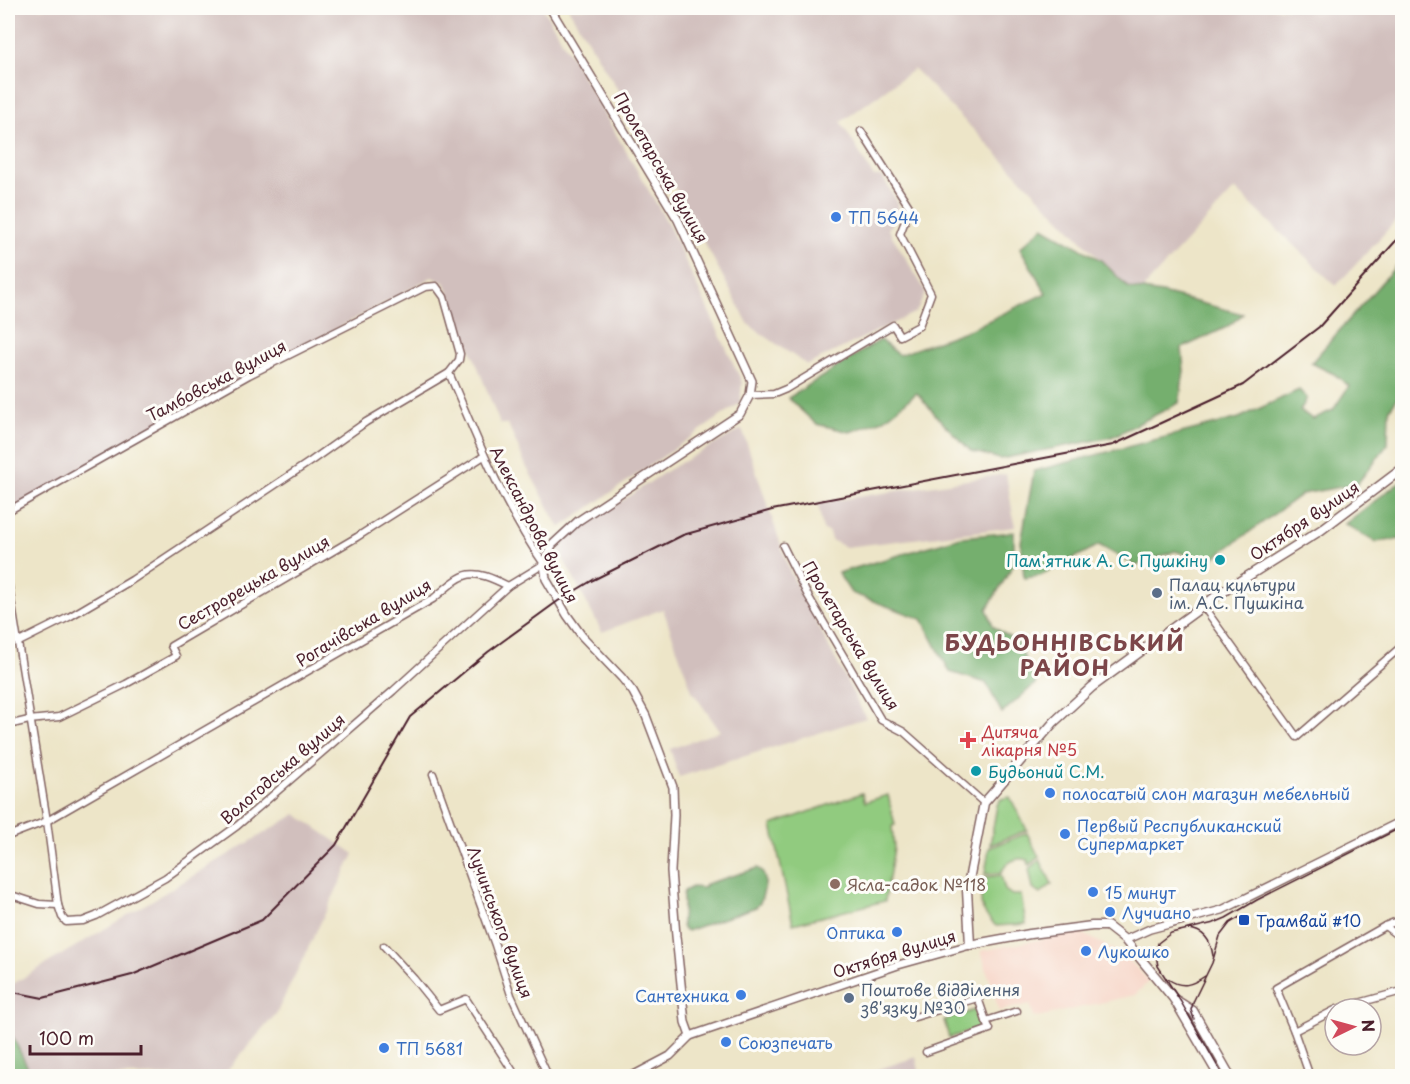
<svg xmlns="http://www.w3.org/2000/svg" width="1410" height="1084" font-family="'Playpen Sans',sans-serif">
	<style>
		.built { fill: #f6d2c3 }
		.industrial { fill: #d1bfbd }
		.green { fill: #91cb7f; stroke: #6e7555; stroke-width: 1.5 }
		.forest { fill: #74af6e; stroke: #5f674c; stroke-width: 1.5 }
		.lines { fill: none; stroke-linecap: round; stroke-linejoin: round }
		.minor-casing { stroke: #836462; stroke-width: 9 }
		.tertiary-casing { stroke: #836462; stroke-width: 10 }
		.secondary-casing { stroke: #836462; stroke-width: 11 }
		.minor { stroke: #fff; stroke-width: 6 }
		.tertiary { stroke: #fff; stroke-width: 7 }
		.secondary { stroke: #fff; stroke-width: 8 }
		.tram { stroke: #4a1f2b; stroke-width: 1.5 }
		.rail { stroke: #4a1f2b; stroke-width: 2 }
		.shop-dot { fill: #3f7fe0; stroke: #fdfcf7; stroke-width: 2 }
		.culture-dot { fill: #0f9aa8; stroke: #fdfcf7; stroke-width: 2 }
		.service-dot { fill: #5c6f8a; stroke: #fdfcf7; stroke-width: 2 }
		.health-dot { fill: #e0444e; stroke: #fdfcf7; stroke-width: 2 }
		.education-dot { fill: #8d6e63; stroke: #fdfcf7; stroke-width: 2 }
		.transit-dot { fill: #1a4fb4; stroke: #fdfcf7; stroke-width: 2 }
		.labels { text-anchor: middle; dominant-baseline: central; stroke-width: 6; stroke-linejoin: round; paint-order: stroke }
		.street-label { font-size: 16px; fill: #4a1f2b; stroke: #fdfcf7 }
		.shop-label { font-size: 16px; fill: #366cbe; stroke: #fdfcf7; text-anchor: start }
		.culture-label { font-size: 16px; fill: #0d838f; stroke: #fdfcf7; text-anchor: end }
		.service-label { font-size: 16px; fill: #4e5e75; stroke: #fdfcf7; text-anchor: start }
		.health-label { font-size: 16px; fill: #be3a42; stroke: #fdfcf7; text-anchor: start }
		.education-label { font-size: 16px; fill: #785e54; stroke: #fdfcf7; text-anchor: start }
		.transit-label { font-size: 16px; fill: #164399; stroke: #fdfcf7; text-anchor: start }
		.district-label { font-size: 22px; font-weight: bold; letter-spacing: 1.5px; fill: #7c4649; stroke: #fdfcf7 }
	</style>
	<rect width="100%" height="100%" fill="#fdfcf7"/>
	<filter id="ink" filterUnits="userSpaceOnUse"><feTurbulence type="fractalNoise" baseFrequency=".0167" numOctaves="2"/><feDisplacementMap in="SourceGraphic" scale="12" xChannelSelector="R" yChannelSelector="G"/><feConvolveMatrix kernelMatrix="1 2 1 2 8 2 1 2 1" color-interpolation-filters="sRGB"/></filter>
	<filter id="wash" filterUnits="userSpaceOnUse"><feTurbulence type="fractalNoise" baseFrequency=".008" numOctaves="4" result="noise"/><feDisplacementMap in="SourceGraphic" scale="24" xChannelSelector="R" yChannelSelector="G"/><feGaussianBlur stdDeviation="1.35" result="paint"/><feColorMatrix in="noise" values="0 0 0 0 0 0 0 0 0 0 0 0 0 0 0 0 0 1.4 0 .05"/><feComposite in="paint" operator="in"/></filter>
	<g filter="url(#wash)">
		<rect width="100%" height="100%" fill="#ede5c8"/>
		<polygon class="built" points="1080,932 1125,956 1149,981 1135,995 1034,1018 1030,1004 999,1011 981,951"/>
		<g class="industrial">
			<polygon points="8,8 543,8 667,222 742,382 740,403 560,528 526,466 508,424 500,424 445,283 432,277 249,376 8,511"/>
			<polygon points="568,8 1402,8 1402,214 1336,286 1235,189 1136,296 914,69 841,122 874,177 882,176 897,202 898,216 888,229 926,292 916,312 807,365 749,325 655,151"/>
			<polygon points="742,429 790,572 866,718 679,777 670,749 720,731 692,691 663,609 602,632 556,545 668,470"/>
			<polygon points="1006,474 1015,527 846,547 831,540 829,532 823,530 818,503"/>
			<polygon points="296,814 354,854 276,1014 222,1076 8,1076 8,987"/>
			<polygon points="916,1057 919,1070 915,1076 857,1076"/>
		</g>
		<g class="green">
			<polygon points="862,793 865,802 888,795 895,825 892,826 894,848 885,901 793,924 772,825"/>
			<polygon points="1010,797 1027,830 990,845 997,805 1001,799"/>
			<path d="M1027 833 1039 857 1029 865 1028 860C1017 856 1006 862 1001 873L985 874 989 848Z"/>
			<polygon points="1040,860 1052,884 1040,894 1033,889 1029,869"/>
			<path d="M1001 875 1005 890 1012 895H1021L1026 924 996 926C976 908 980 900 985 877Z"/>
			<polygon points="975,1010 979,1028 949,1038 944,1020"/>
		</g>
		<g class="forest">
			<polygon points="1043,227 1101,260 1129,288 1162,293 1243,314 1227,327 1182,348 1184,371 1179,403 1112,437 1000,459 971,451 942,422 917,393 883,420 850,432 816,424 788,398 880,340 899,355 971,329 1046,293 1020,248"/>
			<polygon points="1402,259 1402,392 1389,410 1388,444 1357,484 1302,494 1208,562 1175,551 1136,566 1099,545 1040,576 1024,578 1021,542 1034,471 1239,418 1299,390 1307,398 1300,411 1313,419 1333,410 1349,386 1334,374 1311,363"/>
			<polygon points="1402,480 1402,539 1375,542 1345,524"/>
			<polygon points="1014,532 1014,564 987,609 993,626 1018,643 1036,683 1002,713 986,683 950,672 922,619 851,593 838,573 961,537"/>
			<path d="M758 868C770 877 764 891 760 903L756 907 687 931 683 929C680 920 683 915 683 907 684 900 681 898 684 891L692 887 703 888 706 884Z"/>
			<polygon points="8,1027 32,1076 8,1076"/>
		</g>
	</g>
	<g filter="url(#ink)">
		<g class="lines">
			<defs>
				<g id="minor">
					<polyline points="750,395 774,394 786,389 893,325 900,336 919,326 931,294 900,234 910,208 861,131"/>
					<path d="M8 511 249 375 425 287 436 286 444 297 460 354 459 360 449 373C477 438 503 506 544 564L508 586C468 566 465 572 433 599L47 821 8 836"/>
					<polyline points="783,546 807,594 881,720 904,732 984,803"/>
					<polyline points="8,581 47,821 58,905 62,917 66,922 83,921 96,916 165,878 237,826 393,691 508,586"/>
					<polyline points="1203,606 1297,737 1402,646"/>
					<polyline points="8,640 19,642 69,617 132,580 311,461 366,422 449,373"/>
					<polyline points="8,725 29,720 59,717 126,684 176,656 171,646 357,537 484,456"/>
					<polyline points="433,774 495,945 511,995 548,1076"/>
					<polyline points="8,894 39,904 58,905"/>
					<polyline points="1385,926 1402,939"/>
					<polyline points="384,946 414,979 439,1010 466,999 516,1076"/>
					<polyline points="1337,1009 1402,991"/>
					<polyline points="915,1017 978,998 986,1021 1017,1011"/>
					<polyline points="1294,1031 1335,1010"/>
					<polyline points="926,1052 990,1029 986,1021"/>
					<polyline points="1307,1076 1308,1071 1294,1031 1276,988 1385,926 1402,919"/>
				</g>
				<g id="tertiary">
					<polyline points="550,8 678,220 752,381 750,395 740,414 578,521 552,545 544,564 546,579 567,615 582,636 622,678 633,692 646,716 673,787 674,815 671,871 676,936 685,1022 690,1036"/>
					<polyline points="1125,940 1150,929 1222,910 1402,821"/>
					<polyline points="632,1076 670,1056 690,1036 898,965 970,945"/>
				</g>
				<g id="secondary">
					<polyline points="1174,999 1193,1011 1230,1076"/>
					<polyline points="1219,1076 1174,999 1125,940 1107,926 1092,926 1030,934 970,945 967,890 984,803 1054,722 1092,687 1218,595 1321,530 1402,469"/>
				</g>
			</defs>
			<use href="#minor" class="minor-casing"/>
			<use href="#tertiary" class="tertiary-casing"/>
			<use href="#secondary" class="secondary-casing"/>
			<use href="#minor" class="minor"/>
			<use href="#tertiary" class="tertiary"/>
			<use href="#secondary" class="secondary"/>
			<g class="tram">
				<path d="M1188 929C1204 930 1211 941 1213 956"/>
				<path d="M1168 979C1182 989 1192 985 1205 976"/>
				<polyline points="1194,1019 1191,1010 1194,1000 1212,963 1220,936 1230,923 1240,917"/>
				<polyline points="1223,1076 1181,1002 1158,966 1156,955 1158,943 1171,933 1214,923 1226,918 1257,900 1402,827"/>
			</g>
			<polyline class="rail" points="8,991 43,998 132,975 262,920 336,845 410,717 488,652 558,601 593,580 683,535 772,510 1113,445 1243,385 1319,327 1402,234"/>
		</g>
	</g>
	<g class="shop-dot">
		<circle cx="836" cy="217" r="6"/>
		<circle cx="1050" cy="793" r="6"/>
		<circle cx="1065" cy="834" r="6"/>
		<circle cx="1093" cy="892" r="6"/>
		<circle cx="1110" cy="912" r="6"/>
		<circle cx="897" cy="932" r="6"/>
		<circle cx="1086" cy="951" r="6"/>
		<circle cx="741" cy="995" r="6"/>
		<circle cx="726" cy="1042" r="6"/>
		<circle cx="384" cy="1048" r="6"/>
	</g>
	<g class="culture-dot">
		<circle cx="1220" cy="560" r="6"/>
		<circle cx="976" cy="771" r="6"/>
	</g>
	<g class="service-dot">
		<circle cx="1157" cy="593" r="6"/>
		<circle cx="849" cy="998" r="6"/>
	</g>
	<path class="health-dot" d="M965 731h6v6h6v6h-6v6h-6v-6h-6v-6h6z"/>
	<circle class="education-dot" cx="835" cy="884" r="6"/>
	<rect class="transit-dot" x="1238" y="914" width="12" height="12" rx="3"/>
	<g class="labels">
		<g class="street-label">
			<text transform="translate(662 167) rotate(60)">Пролетарська вулиця</text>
			<text transform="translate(216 380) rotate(-28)">Тамбовська вулиця</text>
			<text transform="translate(1304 520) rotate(-34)">Октября вулиця</text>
			<text transform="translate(535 524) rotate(63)">Александрова вулиця</text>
			<text transform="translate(253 582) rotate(-30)">Сестрорецька вулиця</text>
			<text transform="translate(363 622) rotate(-31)">Рогачівська вулиця</text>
			<text transform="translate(852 635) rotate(59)">Пролетарська вулиця</text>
			<text transform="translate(282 768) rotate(-41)">Вологодська вулиця</text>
			<text transform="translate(501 922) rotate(70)">Лучинського вулиця</text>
			<text transform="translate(894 953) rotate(-17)">Октября вулиця</text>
		</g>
		<g class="shop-label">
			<text x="848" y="217">ТП 5644</text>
			<text x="1062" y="793">полосатый слон магазин мебельный</text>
			<text x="1077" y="825">Первый Республиканский<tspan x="1077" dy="18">Супермаркет</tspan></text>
			<text x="1105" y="892">15 минут</text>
			<text x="1122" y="912">Лучиано</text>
			<text x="885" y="932" text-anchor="end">Оптика</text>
			<text x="1098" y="951">Лукошко</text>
			<text x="729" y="995" text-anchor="end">Сантехника</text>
			<text x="738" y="1042">Союзпечать</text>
			<text x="396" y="1048">ТП 5681</text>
		</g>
		<g class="culture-label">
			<text x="1208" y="560">Пам'ятник А. С. Пушкіну</text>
			<text x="988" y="771" text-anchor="start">Будьоний С.М.</text>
		</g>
		<g class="service-label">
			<text x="1169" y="584">Палац культури<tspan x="1169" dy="18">ім. А.С. Пушкіна</tspan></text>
			<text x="861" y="989">Поштове відділення<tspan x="861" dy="18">зв'язку №30</tspan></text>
		</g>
		<g class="health-label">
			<text x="982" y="731">Дитяча<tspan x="982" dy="18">лікарня №5</tspan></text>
		</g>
		<g class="education-label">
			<text x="847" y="884">Ясла-садок №118</text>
		</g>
		<g class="transit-label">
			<text x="1256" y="920">Трамвай #10</text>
		</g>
		<g class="district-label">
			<text x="1065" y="641">БУДЬОННІВСЬКИЙ<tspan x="1065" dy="25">РАЙОН</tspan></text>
		</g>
	</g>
	<rect width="1410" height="1084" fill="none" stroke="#fdfcf7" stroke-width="30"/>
	<g transform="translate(1353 1027) rotate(85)"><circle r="28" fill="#fdfcf7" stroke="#b5a4a5" stroke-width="1.5"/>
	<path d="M0-4.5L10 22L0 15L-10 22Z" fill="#d1495b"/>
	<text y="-9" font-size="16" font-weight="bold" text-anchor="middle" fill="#4a1f2b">N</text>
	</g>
	<path d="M30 1045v9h111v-9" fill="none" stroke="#4a1f2b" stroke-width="3"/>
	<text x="39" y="1045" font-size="18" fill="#4a1f2b" stroke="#fdfcf7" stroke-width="4.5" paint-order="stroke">100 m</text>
</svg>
